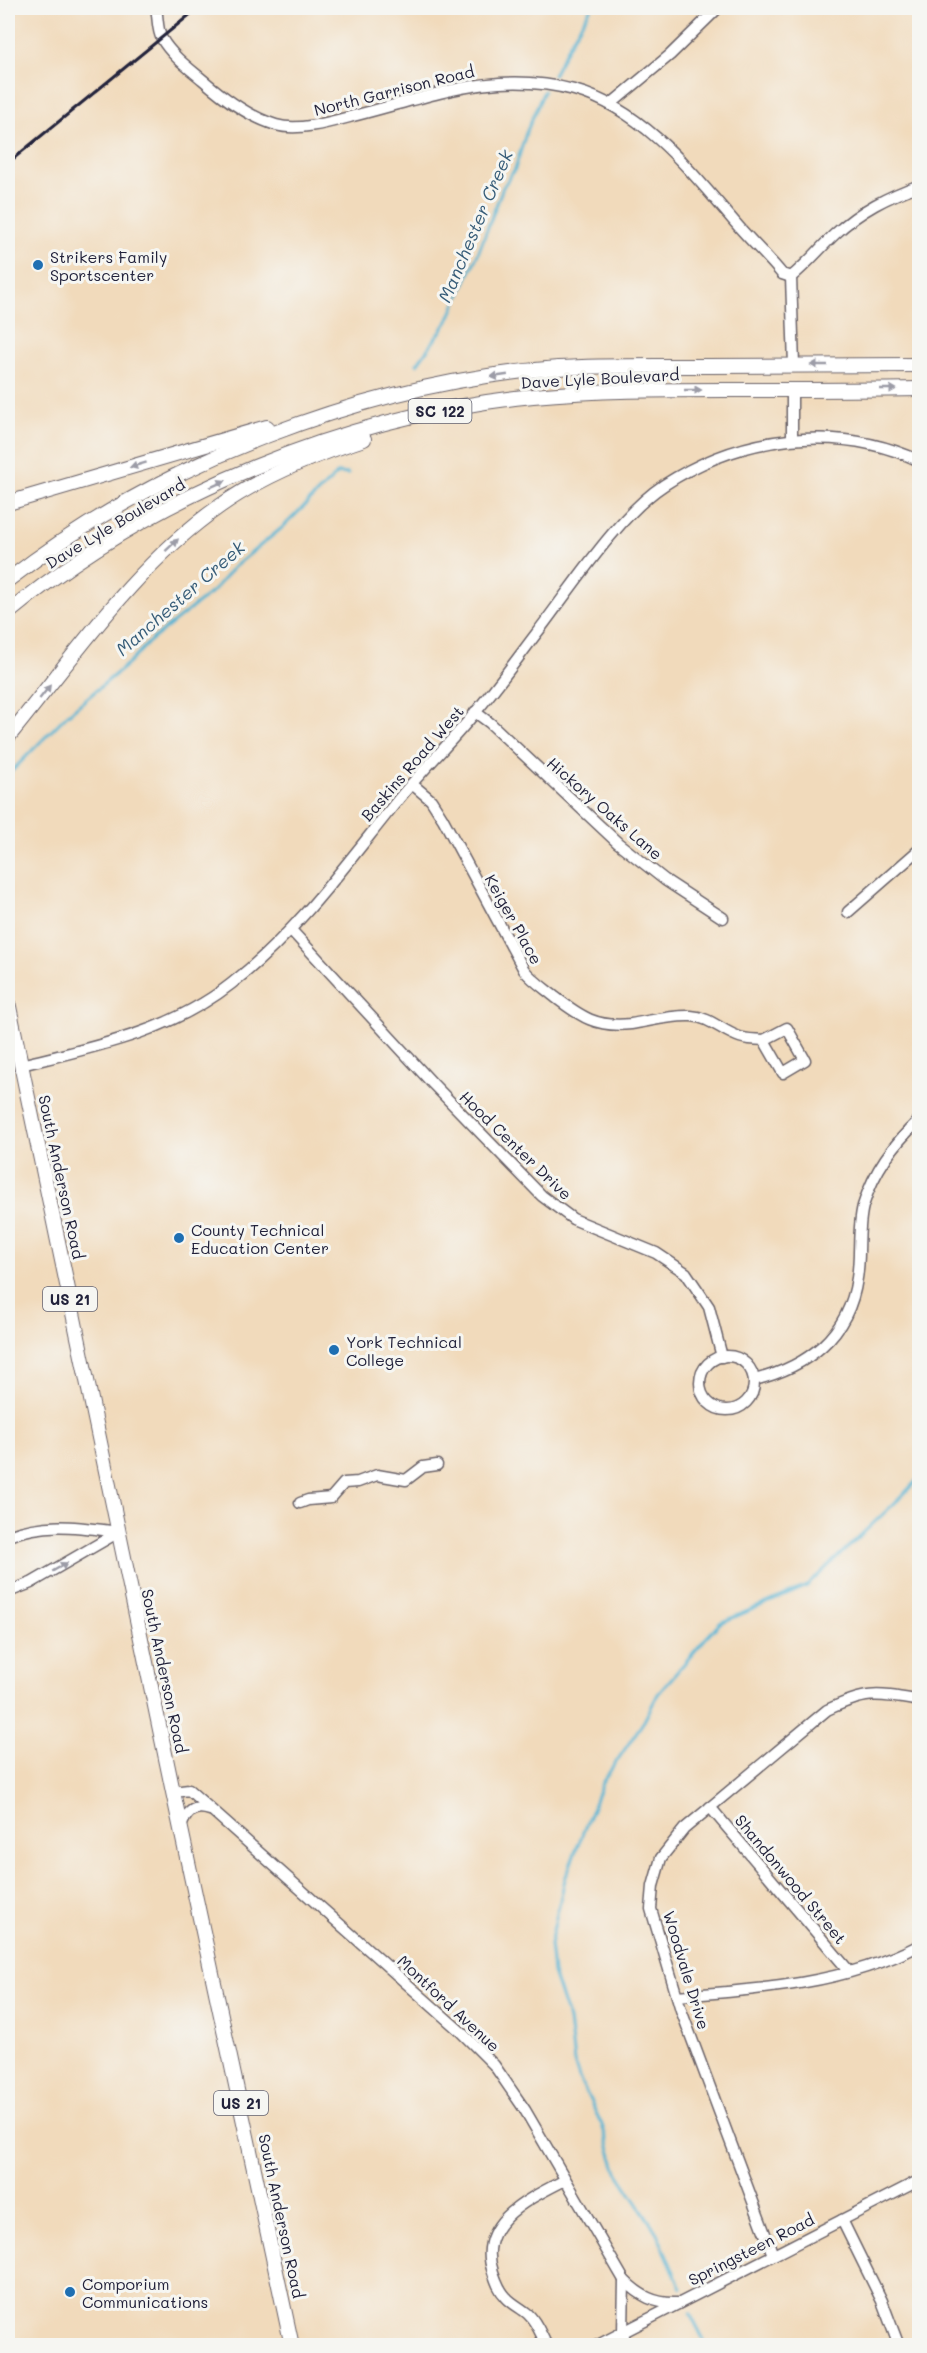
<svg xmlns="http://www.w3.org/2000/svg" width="927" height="2353" font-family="Mali,sans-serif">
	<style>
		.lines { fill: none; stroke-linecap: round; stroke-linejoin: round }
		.stream { stroke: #55b4d3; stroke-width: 3 }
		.minor-casing { stroke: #6a6268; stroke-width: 13 }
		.major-casing { stroke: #6a6268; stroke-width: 16 }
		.minor { stroke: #fff; stroke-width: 10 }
		.major { stroke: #fff; stroke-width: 14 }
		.rail { stroke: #22223b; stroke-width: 3 }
		.oneway { fill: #9c9ca7 }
		.poi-dot { fill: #1f6fb2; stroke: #f6f6f2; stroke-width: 2 }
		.labels { text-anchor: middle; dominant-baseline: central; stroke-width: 6; stroke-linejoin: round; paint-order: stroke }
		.shield { fill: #f6f6f2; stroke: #626272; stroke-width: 1.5 }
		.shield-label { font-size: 15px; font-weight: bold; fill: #22223b }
		.street-label { font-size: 16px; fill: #22223b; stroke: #f6f6f2 }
		.poi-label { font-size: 16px; fill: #22223b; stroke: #f6f6f2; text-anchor: start }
		.water-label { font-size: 18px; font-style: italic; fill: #365c78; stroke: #f6f6f2 }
	</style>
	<rect width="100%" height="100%" fill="#f6f6f2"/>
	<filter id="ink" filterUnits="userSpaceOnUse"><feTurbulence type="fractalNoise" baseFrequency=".0167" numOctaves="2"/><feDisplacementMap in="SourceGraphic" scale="12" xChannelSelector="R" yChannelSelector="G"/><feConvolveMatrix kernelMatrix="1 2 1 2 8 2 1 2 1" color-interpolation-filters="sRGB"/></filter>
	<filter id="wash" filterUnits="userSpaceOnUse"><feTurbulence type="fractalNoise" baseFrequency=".008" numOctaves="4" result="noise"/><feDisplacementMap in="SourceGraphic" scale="24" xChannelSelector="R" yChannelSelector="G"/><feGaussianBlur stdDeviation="1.35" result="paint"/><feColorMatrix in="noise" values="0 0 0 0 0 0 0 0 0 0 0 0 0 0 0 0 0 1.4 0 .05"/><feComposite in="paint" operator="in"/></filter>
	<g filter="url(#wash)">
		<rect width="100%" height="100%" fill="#f1dabb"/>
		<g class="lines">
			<g class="stream">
				<polyline points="553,75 572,39 591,8"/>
				<polyline points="417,364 448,321 477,256 503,187 515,169 526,133 544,91"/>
				<polyline points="8,775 67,715 130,662 149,642 213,591 234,567 283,527 338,473 348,474"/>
				<polyline points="681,2288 657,2233 617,2172 602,2125 579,2078 574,2062 569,2020 553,1973 550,1944 565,1879 602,1783 644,1721 658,1694 706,1638 720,1623 807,1586 898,1500 920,1477"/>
				<polyline points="690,2313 705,2342"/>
			</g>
		</g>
	</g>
	<g filter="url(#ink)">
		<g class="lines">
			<defs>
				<g id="minor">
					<path d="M156 8C158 16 157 31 162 39 171 55 190 69 203 80 225 99 249 117 276 125 299 132 334 121 357 115 432 96 496 69 574 90 644 109 694 175 739 227 753 243 769 258 782 274L791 277"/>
					<polyline points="611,104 670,55 718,8"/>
					<path d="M791 277C807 264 820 248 835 234 861 210 887 197 920 185"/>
					<polyline points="791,277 794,365"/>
					<polyline points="792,390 792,439"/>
					<polyline points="475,712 490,723 618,843 665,880 723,918"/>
					<path d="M412 784 431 800 443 819 524 970C533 981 544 988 555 997 581 1017 597 1028 631 1024 650 1021 671 1015 691 1016 709 1017 721 1030 737 1036 745 1040 755 1039 764 1040L783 1073 805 1060 787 1028 764 1040"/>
					<polyline points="848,912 920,849"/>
					<polyline points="291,930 433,1084 542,1196 573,1219 656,1253 686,1273 709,1307 722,1357"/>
					<path d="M21 1065C95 1047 170 1032 231 984 299 931 348 861 402 795 427 765 455 738 479 708 499 684 517 659 536 634 571 589 618 515 664 485 739 436 837 422 920 461"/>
					<circle cx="727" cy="1383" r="27"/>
					<path d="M754 1380C807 1367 849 1336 857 1278 861 1255 857 1229 863 1206 874 1170 893 1145 920 1119"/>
					<polyline points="300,1503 308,1500 331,1498 344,1483 358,1482 377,1475 406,1480 423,1467 437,1465"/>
					<path d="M8 1536C47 1521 79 1527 119 1532"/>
					<polyline points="8,1592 31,1583 119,1532"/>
					<path d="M173 1792 189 1790 460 2031 494 2065 525 2110 624 2280C640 2296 655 2304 677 2303"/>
					<polyline points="710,1807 849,1971"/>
					<path d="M181 1827C186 1813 193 1804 210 1810"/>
					<path d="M677 1996C759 1990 845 1984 920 1945"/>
					<polyline points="842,2220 882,2301 899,2346"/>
					<path d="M773 2255 681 2010 651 1909 653 1886 661 1858 684 1829 827 1710C865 1692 875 1693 915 1700L920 1703"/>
					<polyline points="624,2280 623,2332 626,2346"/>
					<path d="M547 2346C541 2335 537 2322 528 2314 521 2308 512 2304 506 2297 499 2290 496 2281 493 2272 476 2223 528 2199 565 2180"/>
					<polyline points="596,2346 920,2180"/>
				</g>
				<g id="major">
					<polyline points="8,503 267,427"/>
					<path d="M8 580C159 463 366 382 558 368 606 365 655 366 703 366 775 365 847 365 920 365"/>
					<path d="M8 613C152 494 347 415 533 396 597 390 662 390 726 390 791 390 855 390 920 389"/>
					<path d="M8 737C74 657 134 566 220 506 264 475 314 455 364 439"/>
					<polyline points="8,1002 173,1792 292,2346"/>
				</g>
			</defs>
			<use href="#minor" class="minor-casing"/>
			<use href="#major" class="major-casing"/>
			<use href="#minor" class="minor"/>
			<use href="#major" class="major"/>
			<polyline class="rail" points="8,163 198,8"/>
		</g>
		<defs><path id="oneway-solid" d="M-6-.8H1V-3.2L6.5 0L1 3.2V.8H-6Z" transform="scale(1.5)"/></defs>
		<g class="oneway">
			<use href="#oneway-solid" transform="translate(819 365) rotate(180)"/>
			<use href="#oneway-solid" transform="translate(499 376) rotate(172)"/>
			<use href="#oneway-solid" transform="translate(888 389)"/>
			<use href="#oneway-solid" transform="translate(693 390)"/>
			<use href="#oneway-solid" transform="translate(138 465) rotate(163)"/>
			<use href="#oneway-solid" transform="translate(218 484) rotate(-24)"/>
			<use href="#oneway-solid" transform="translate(172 545) rotate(-43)"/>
			<use href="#oneway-solid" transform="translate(45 692) rotate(-52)"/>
			<use href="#oneway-solid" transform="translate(60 1567) rotate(-30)"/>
		</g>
	</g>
	<g class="poi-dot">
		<circle cx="38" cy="265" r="6"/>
		<circle cx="179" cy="1238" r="6"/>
		<circle cx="334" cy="1350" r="6"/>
		<circle cx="70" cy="2292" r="6"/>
	</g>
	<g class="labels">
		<g class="shield">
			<rect x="408.5" y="399" width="63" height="24" rx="4.5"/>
			<rect x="43" y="1287" width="54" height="24" rx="4.5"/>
			<rect x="214" y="2091" width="54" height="24" rx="4.5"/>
		</g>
		<g class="shield-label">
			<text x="440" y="411">SC 122</text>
			<text x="70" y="1299">US 21</text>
			<text x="241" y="2103">US 21</text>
		</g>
		<g class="street-label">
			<text transform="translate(394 90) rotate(-14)">North Garrison Road</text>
			<text transform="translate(600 378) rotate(-3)">Dave Lyle Boulevard</text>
			<text transform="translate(115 523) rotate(-31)">Dave Lyle Boulevard</text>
			<text transform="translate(412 763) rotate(-49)">Baskins Road West</text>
			<text transform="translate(605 808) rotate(41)">Hickory Oaks Lane</text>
			<text transform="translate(514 919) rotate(61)">Keiger Place</text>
			<text transform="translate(516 1145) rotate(44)">Hood Center Drive</text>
			<text transform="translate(62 1177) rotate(78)">South Anderson Road</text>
			<text transform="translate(165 1671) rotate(78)">South Anderson Road</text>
			<text transform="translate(791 1879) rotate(50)">Shandonwood Street</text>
			<text transform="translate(687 1970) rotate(73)">Woodvale Drive</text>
			<text transform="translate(449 2003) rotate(43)">Montford Avenue</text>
			<text transform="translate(282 2216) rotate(78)">South Anderson Road</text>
			<text transform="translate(751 2249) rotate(-27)">Springsteen Road</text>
		</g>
		<g class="poi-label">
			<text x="50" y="256">Strikers Family<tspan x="50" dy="18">Sportscenter</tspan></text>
			<text x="191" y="1229">County Technical<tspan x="191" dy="18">Education Center</tspan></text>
			<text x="346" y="1341">York Technical<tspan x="346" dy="18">College</tspan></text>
			<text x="82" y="2283">Comporium<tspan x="82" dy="18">Communications</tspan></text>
		</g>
		<g class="water-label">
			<text transform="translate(475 226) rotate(-67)">Manchester Creek</text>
			<text transform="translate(180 598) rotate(-41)">Manchester Creek</text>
		</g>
	</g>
	<rect width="927" height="2353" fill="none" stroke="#f6f6f2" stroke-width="30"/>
</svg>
